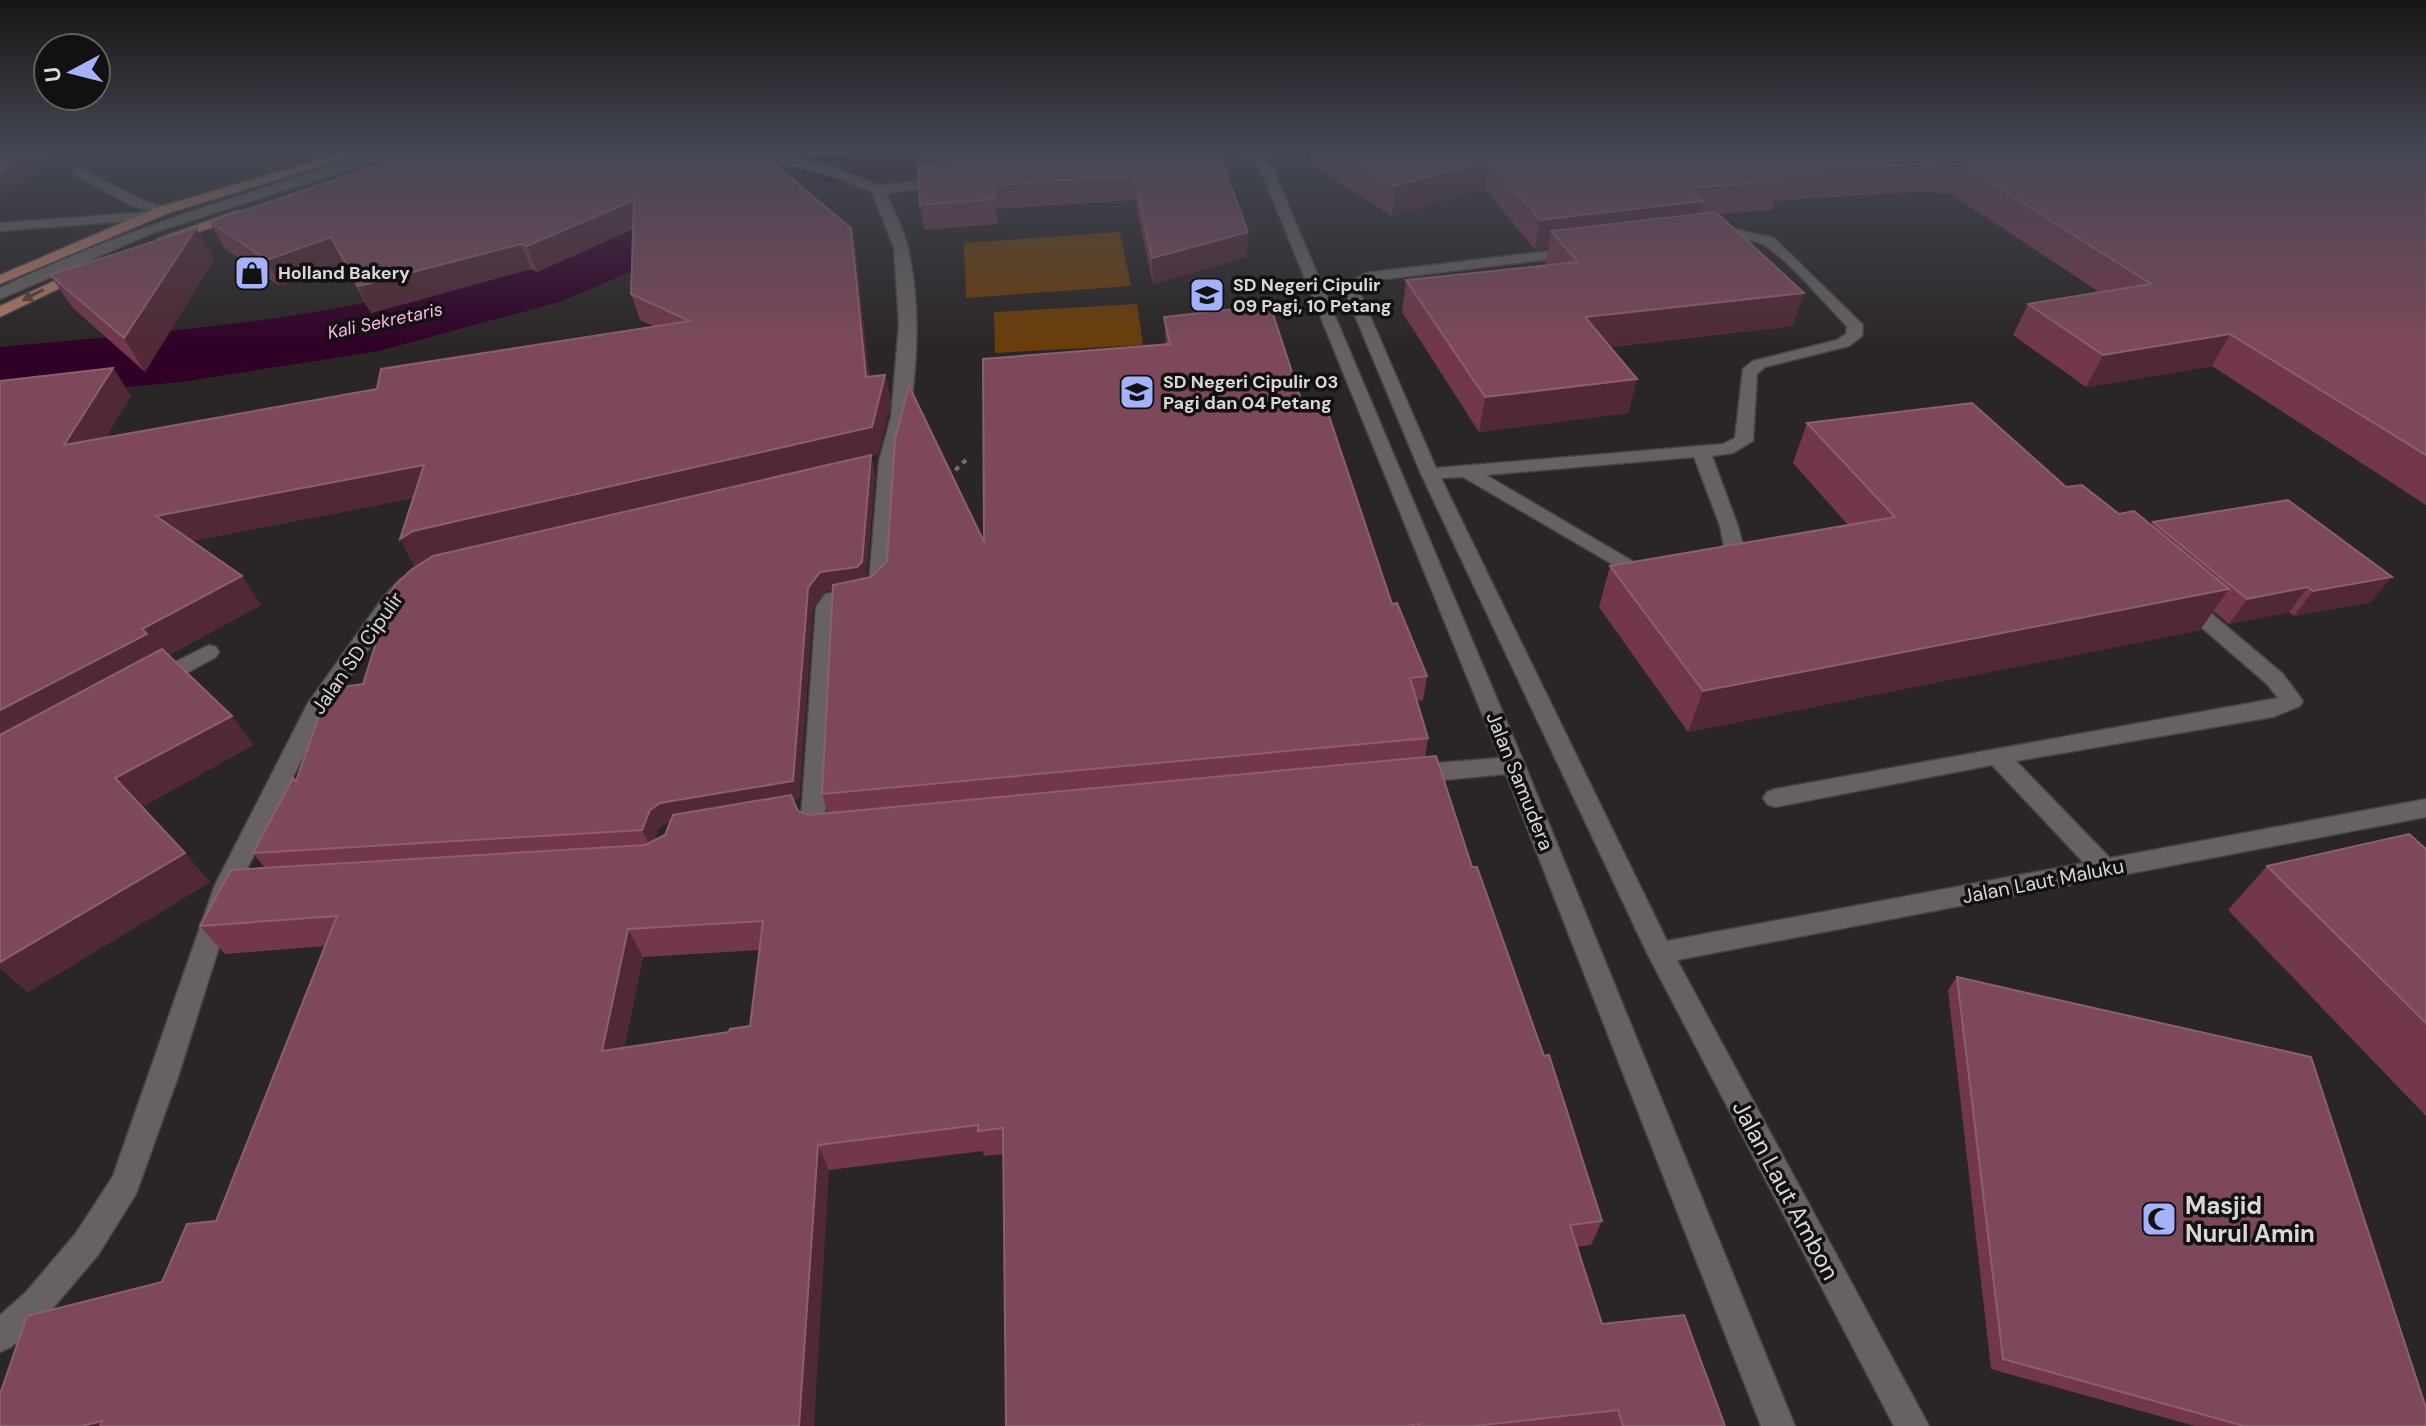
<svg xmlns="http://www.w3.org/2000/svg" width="2426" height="1426" font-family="'DM Sans',sans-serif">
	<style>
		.green { fill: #6a3d09 }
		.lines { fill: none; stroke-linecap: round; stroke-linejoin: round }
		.river { fill: #310027; fill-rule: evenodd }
		.service-casing { stroke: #474343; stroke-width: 3 }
		.minor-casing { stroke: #474343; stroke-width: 3 }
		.primary-casing { stroke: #474343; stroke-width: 3 }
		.path { stroke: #736f6f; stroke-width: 4; stroke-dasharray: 5 5; stroke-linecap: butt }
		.service { fill: #676161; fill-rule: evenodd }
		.minor { fill: #676161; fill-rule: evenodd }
		.primary { fill: #b07863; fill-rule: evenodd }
		.wall { fill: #72374b; fill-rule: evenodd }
		.shaded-wall { fill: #512936 }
		.building { fill: #7d485a; stroke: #8c5f6e; stroke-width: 2; fill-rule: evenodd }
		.oneway { fill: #593f35 }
		.labels { text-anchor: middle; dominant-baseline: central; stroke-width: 7; stroke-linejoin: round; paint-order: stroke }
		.far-poi-label { font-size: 18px; font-weight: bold; fill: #dad7d6; stroke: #121010; text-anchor: start }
		.far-water-label { font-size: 18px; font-style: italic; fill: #fdb8e7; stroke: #121010 }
		.street-label { font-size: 20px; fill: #dad7d6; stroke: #121010 }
		.near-street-label { font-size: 24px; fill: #dad7d6; stroke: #121010 }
		.near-poi-label { font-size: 24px; font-weight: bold; fill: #dad7d6; stroke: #121010; text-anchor: start }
	</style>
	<rect width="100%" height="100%" fill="#2b2626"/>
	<g class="green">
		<polygon points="1120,232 1131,286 966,298 964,243"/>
		<polygon points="1137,304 1143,345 995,353 994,312"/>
	</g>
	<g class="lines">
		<g class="river">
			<polygon points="805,148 1036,148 1026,162 1002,168 830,183 806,177 795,162"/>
			<path d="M744 159 769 165 779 180 769 195 734 224 697 244 559 302 379 351 181 382 0 399V347C168 331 341 320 502 268 555 251 610 229 660 204 691 188 709 168 744 159Z"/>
		</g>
		<defs>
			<g id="service">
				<path d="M395 148H416L155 232 0 299V288C127 227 261 188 395 148Z"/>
				<polygon points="80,168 142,200 171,210 164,214 132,206 75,175 73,172"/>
				<path d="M1734 229 1774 238 1863 325 1862 336 1849 346 1765 367 1757 374 1753 441 1733 453 1712 456 1738 526 1746 557 1743 561 1722 565 1712 559 1715 555 1725 552 1720 526 1694 457 1486 475 1639 565 1648 564 1658 570 1655 574 1636 578 1463 477 1441 478 1667 941 2084 863 1992 765 1775 807 1767 804 1763 798 1767 792 1775 789 2278 698 2267 684 2179 608 2176 603 2179 598H2193L2283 674 2303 701 2300 706 2273 717 2016 761 2110 858 2426 799V817L1677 960 1929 1426H1894L1647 953 1421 474 1343 287 1365 273 1575 248 1582 252 1575 256 1369 281 1358 288 1436 468 1723 444 1735 438 1743 369 1753 361 1837 340 1846 334 1847 326C1824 303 1791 263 1766 246 1748 234 1718 245 1706 236Z"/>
			</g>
			<g id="minor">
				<path d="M773 148H786L792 158 833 167 879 186 948 177 955 181 948 185 886 193C893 210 903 227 907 245 923 307 918 401 897 461L889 584 876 598 838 604 836 608 825 818 827 823 837 825 841 832 837 839 829 841 810 838 801 818 816 607 825 594 863 588 869 582 879 461 891 417 899 324 894 248 872 192 824 173 782 164Z"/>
				<polygon points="1236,148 1252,148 1272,167 1525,765 1795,1426 1761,1426 1506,774 1412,783 1404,780 1400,774 1404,768 1412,765 1500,758 1260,168"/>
				<polygon points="147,212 154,216 152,219 0,231 0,223"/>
				<polygon points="408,577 418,583 398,606 326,711 238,887 178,1077 136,1194 98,1255 48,1314 11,1347 0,1352 0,1315 26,1292 76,1233 113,1176 214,887 308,703 384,596 401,579"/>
				<polygon points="209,645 216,647 219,652 216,657 163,686 147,686 144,681 147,676"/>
			</g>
			<g id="primary">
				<polygon points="359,148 380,148 169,213 0,284 0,275 159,207"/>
				<polygon points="238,210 245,214 243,217 169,242 159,242 157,239"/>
				<polygon points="80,269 85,270 85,276 0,317 0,306"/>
			</g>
		</defs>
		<use href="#service" class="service-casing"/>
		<use href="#minor" class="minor-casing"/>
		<use href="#primary" class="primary-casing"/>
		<polyline class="path" points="948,477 966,460"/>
		<use href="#service" class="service"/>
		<use href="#minor" class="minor"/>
		<use href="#primary" class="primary"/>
	</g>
	<g class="wall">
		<path d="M428 148H773L775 158 767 159 851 228 856 253 869 376 885 375 891 403 878 454 871 456 875 473 866 578 984 542 1166 344 1164 317 1304 409 1392 604 1427 676 1423 700 1417 701 1428 738 1425 757 1472 867 1602 1221 1591 1245 1577 1247 1602 1324 1725 1426H1006L1004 1154 984 1156 983 1151 829 1170 162 1282 216 1221 325 946 225 954 200 926 265 868 253 853 296 781 363 684 415 567 413 498 192 541 261 605 169 655 232 716 253 745 142 807 210 882 28 992 0 968V381L113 368 131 396 105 438 377 389 653 326 640 320 631 294 633 229 537 272 531 269 371 313 343 263 280 286 224 248 210 222ZM833 590 822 794 828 813 809 815 798 811 793 800 799 799 813 607 825 591ZM668 822H670L665 835 654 841 658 829ZM760 950 750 1026 729 1032 624 1048 643 957Z"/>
		<polygon points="789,148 1217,148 1247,257 1153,284 1135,200 996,209 998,224 924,230 920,205 920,166 918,151 801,157 794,155"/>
		<polygon points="1310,148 2426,148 2426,505 2212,366 2086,387 2013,335 2028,304 2099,292 1949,193 1938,194 1934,191 1775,201 1773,210 1719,214 1793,326 1610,347 1637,379 1628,413 1479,432 1402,312 1406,280 1547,265 1545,263 1548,248 1535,250 1485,189 1392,216 1309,163"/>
		<polygon points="196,228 214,259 145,372 72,307 50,275"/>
		<polygon points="1807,423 2066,487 2119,514 2151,525 2153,522 2371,602 2294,616 2289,612 2229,624 2213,611 2200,630 1688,732 1599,607 1610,566 1848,525 1793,463"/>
		<polygon points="2426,849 2426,1116 2228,910 2267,866"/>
		<polygon points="1957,977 2426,1426 2195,1426 1991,1369 1948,990"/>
	</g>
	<g class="shaded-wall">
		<polygon points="31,148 62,148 0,201 0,174"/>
		<polygon points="951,148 1127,148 921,177 918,153"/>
		<polygon points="1489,160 1485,189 1392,216 1395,186"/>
		<polygon points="634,200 642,225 537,272 527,246"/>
		<polygon points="1703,201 1695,231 1551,231 1548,248 1535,250 1540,220"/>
		<polygon points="196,228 214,259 145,372 124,338"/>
		<polygon points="851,228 856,253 872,404 866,377"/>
		<polygon points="1248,232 1247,257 1153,284 1152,258"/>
		<polygon points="331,237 343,263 280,286 267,260"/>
		<polygon points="521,244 531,269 371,313 358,286"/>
		<polygon points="1804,293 1793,326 1578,350 1585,317"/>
		<polygon points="2230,334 2212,366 2086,387 2103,355"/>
		<polygon points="113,368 131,396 84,473 64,445"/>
		<polygon points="885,375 891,403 878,454 871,456 875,473 866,581 862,585 825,591 813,607 799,799 668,822 658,829 651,848 642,830 650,810 820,572 415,568 400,539 413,531"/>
		<polygon points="1637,379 1628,413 1479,432 1485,397"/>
		<polygon points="424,465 438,493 176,544 156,516"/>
		<polygon points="242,576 261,605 165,657 0,754 0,710 142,629"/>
		<polygon points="2392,577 2371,602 2294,616 2313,591"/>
		<polygon points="2308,587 2289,612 2229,624 2247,599"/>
		<polygon points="2229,589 2200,630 1688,732 1703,691"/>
		<polygon points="232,716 253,745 140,808 115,778"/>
		<polygon points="185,853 210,882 28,992 0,968 0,962"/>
		<polygon points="628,929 643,957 618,1077 602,1051"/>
		<polygon points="818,1145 829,1170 814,1426 799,1426"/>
		<polygon points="102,1421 111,1426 82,1426"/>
	</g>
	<g class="building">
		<polygon points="0,148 31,148 0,174"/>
		<polygon points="428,148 755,148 851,228 866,377 885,375 872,427 413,531 400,539 424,465 156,516 242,576 142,629 147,634 0,710 0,381 113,368 64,445 377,389 381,369 690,321 631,294 634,200 527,246 521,244 358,286 331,237 267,260 210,222"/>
		<polygon points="917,148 951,148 918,153"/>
		<polygon points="1054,148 1217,148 1248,232 1152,258 1134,176 993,185 995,199 920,205 918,167"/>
		<polygon points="1332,148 2426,148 2426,455 2230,334 2103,355 2028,304 2151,284 1961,164 1949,165 1945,162 1772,172 1782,181 1688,188 1703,201 1540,220 1489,160 1395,186"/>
		<polygon points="1716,212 1804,293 1585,317 1637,379 1485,397 1406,280 1578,262 1551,231"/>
		<polygon points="196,228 124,338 50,275"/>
		<polygon points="1270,305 1304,409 1326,407 1392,604 1397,603 1427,676 1410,678 1428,738 822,794 833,585 871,577 887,561 895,439 909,386 984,542 983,359 1170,344 1164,317"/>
		<polygon points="1972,403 2066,487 2082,485 2119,514 2134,511 2229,589 1703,691 1610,566 1895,517 1807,423"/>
		<polygon points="871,455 862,562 857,567 820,572 808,588 793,781 660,803 650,810 642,830 253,853 293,778 296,781 329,689 363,684 394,586 411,570 433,556"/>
		<polygon points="2288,500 2392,577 2313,591 2308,587 2247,599 2153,522"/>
		<polygon points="162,649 232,716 115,778 185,853 0,962 0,735"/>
		<path d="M1436 756 1472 867H1477L1544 1056 1549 1055 1602 1221 1570 1225 1602 1324 1684 1315 1725 1426H1623L1618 1410 1474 1426H1419V1424L1407 1426H1006L1003 1128 978 1131V1125L818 1145 799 1426H100L102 1421 82 1426H0V1394L27 1316 162 1282 187 1224 216 1221 337 916 200 926 231 870 645 845 665 835 673 815 791 795 798 811 809 815ZM763 921 750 1026 730 1029 729 1032 602 1051 628 929Z"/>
		<polygon points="2409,834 2426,849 2426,1023 2267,866"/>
		<polygon points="1957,977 2311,1057 2426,1408 2426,1426 2244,1426 2003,1359"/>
	</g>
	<defs><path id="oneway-solid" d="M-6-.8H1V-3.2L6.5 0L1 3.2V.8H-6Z" transform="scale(2)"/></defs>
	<use class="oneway" href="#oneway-solid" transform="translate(33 295) rotate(152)"/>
	<linearGradient id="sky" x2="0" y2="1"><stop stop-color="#181515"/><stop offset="0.43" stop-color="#444752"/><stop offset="1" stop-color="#444752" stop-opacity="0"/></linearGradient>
	<rect width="2426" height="348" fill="url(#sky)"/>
	<defs>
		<symbol id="shop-square" viewBox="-11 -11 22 22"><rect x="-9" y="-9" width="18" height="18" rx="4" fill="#a4b2fc" stroke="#121010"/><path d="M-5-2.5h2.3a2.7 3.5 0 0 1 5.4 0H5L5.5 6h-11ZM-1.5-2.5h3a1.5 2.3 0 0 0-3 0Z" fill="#111"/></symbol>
		<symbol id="school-square" viewBox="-11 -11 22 22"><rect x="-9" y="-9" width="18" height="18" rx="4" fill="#a4b2fc" stroke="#121010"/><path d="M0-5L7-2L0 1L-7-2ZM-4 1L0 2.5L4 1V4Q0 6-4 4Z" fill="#111"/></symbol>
		<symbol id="mosque-square" viewBox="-11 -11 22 22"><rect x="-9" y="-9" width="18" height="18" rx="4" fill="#a4b2fc" stroke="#121010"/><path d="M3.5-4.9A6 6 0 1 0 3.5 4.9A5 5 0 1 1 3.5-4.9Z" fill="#111"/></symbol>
	</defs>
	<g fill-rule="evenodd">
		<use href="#shop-square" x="232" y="253" width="40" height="40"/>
		<use href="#school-square" x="1187" y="275" width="40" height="40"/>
		<use href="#school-square" x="1117" y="372" width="40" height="40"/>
		<use href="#mosque-square" x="2139" y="1199" width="40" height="40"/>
	</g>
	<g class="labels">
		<g class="far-poi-label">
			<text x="278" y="273">Holland Bakery</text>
			<text x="1233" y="285">SD Negeri Cipulir<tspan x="1233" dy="21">09 Pagi, 10 Petang</tspan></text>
			<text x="1163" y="382">SD Negeri Cipulir 03<tspan x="1163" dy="21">Pagi dan 04 Petang</tspan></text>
		</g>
		<g class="far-water-label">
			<text transform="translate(385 321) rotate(-12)">Kali Sekretaris</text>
		</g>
		<g class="street-label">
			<text transform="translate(357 653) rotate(-55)">Jalan SD Cipulir</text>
			<text transform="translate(1520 781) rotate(68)">Jalan Samudera</text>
			<text transform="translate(2043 881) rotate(-11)">Jalan Laut Maluku</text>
		</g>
		<g class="near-street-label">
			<text transform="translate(1786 1190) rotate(62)">Jalan Laut Ambon</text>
		</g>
		<g class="near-poi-label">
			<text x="2185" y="1205">Masjid<tspan x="2185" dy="28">Nurul Amin</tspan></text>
		</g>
	</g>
	<g transform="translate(72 72) rotate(263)"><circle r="38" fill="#121010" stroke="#62605f" stroke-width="2"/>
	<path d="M0-6L14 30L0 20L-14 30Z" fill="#a4b2fc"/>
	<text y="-12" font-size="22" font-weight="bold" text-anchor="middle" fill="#dad7d6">U</text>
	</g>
</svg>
